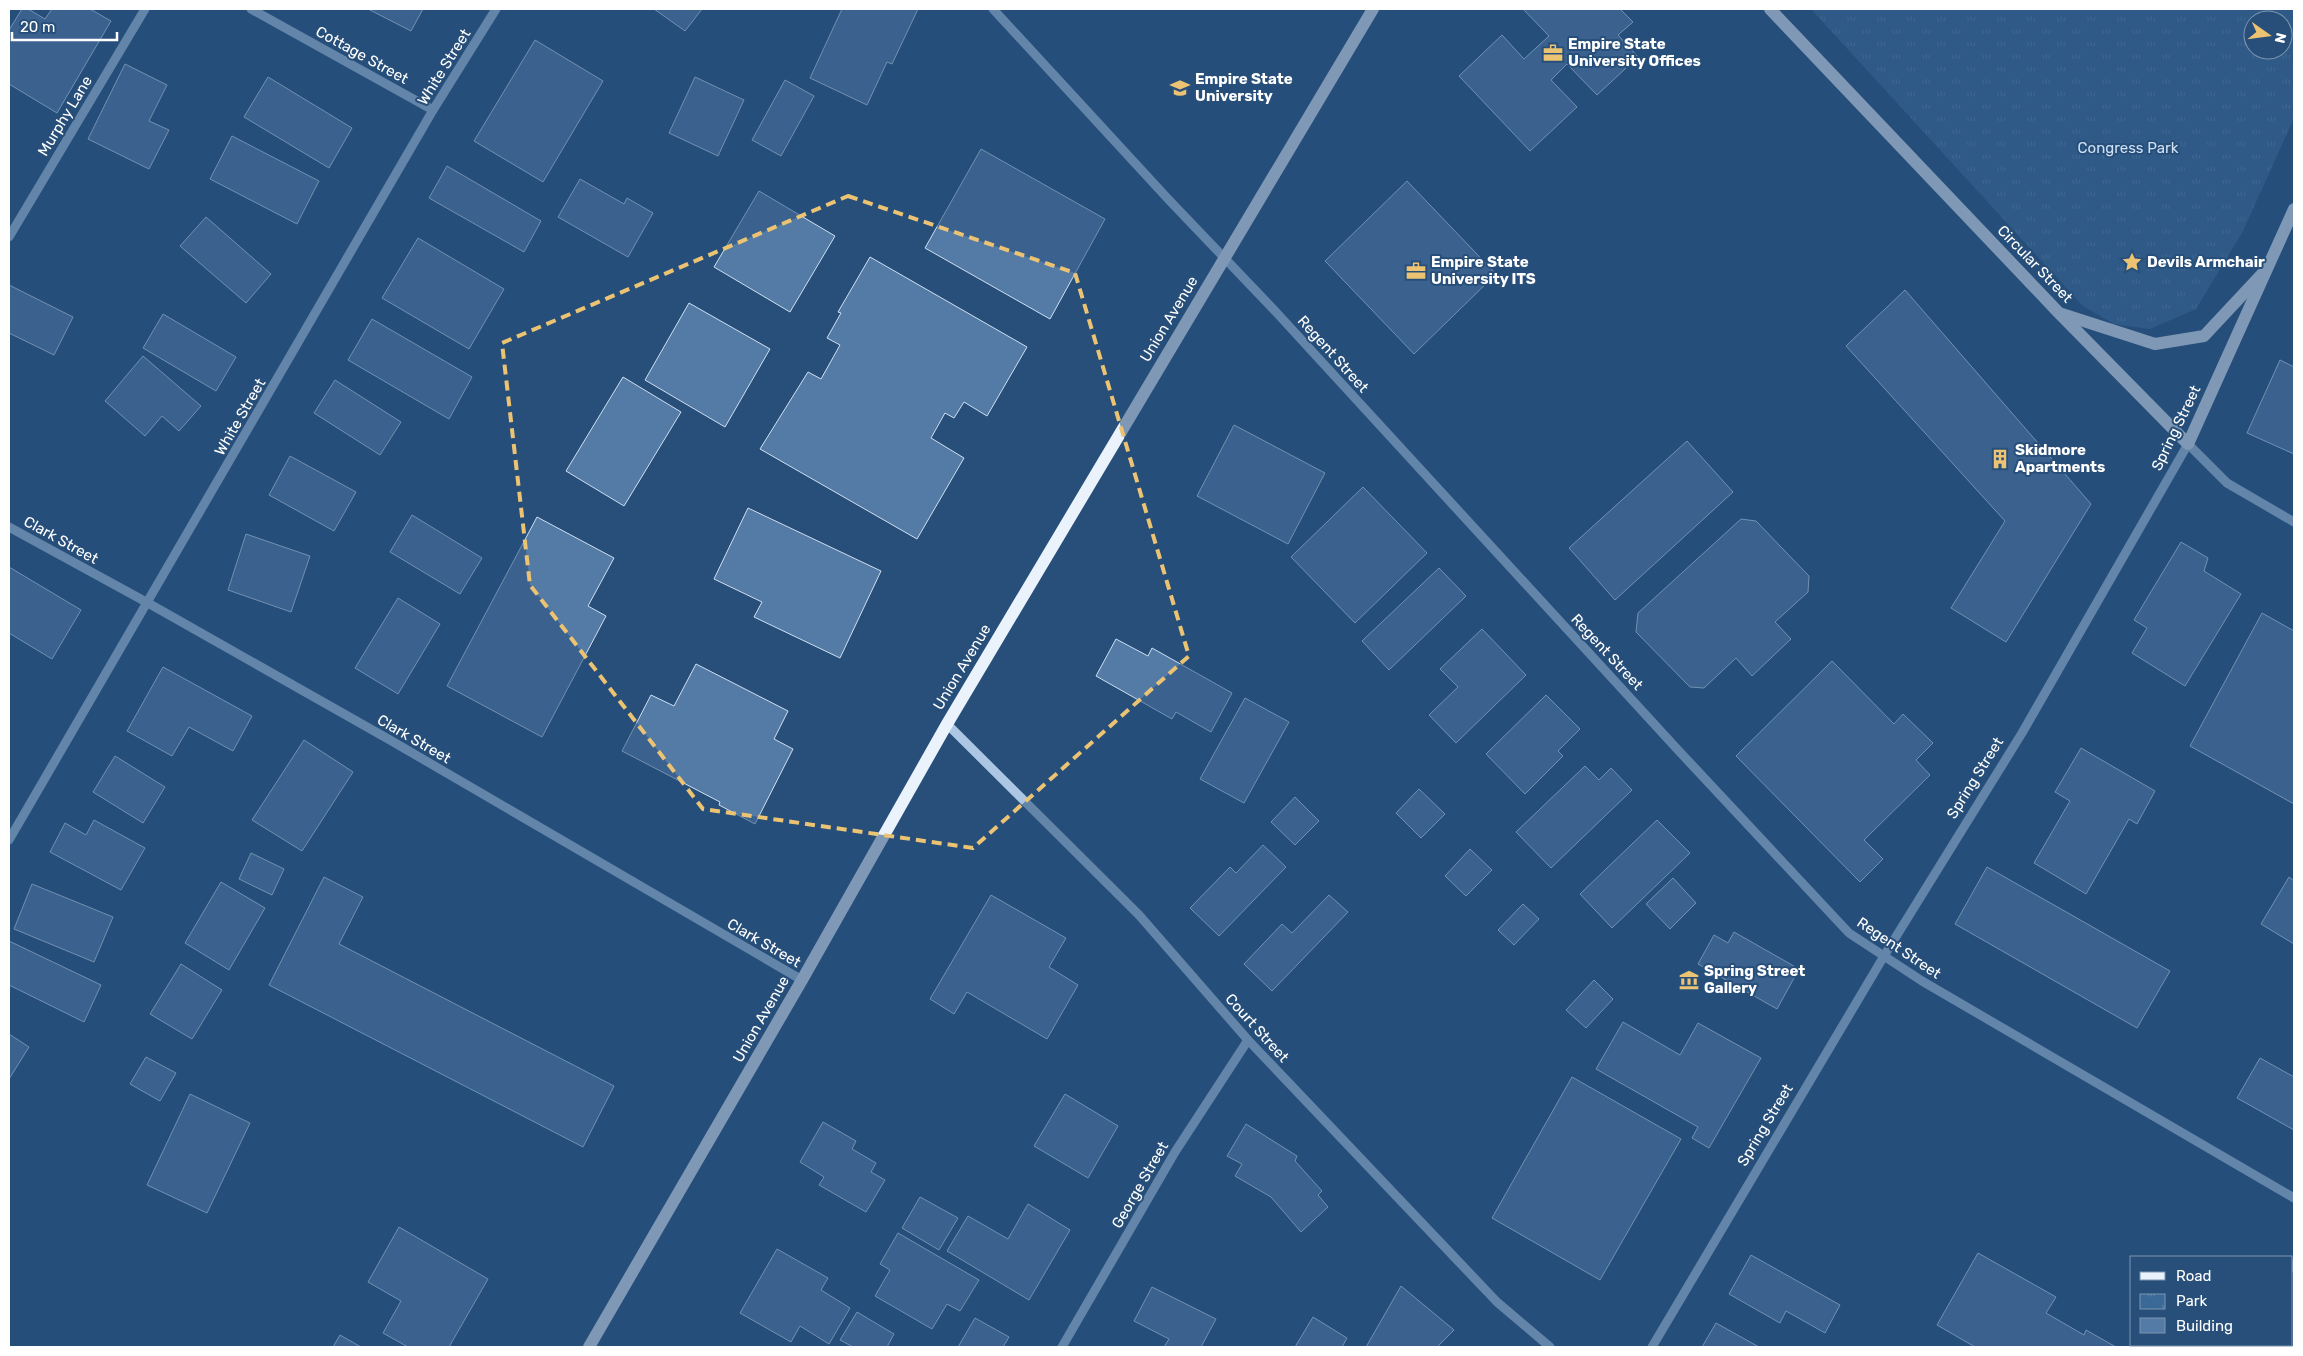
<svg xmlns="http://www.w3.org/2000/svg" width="2303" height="1356" font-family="Rubik,sans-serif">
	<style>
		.park { fill: url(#park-tufts); fill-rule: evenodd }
		.building { fill: #547ba6; stroke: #cee0f3 }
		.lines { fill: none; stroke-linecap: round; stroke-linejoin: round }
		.minor { stroke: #abc7e3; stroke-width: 9 }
		.major { stroke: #eaf2fc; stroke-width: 12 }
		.marked { fill: none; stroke: #ebc372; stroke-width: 4; stroke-dasharray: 10 6; stroke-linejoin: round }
		.labels { text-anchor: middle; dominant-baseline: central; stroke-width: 4; stroke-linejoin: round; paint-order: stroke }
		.poi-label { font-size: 15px; font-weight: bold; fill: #fff; stroke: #274f7a; text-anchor: start }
		.street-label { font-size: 15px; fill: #fff; stroke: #274f7a }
		.park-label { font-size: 15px; fill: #cee0f3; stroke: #274f7a }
	</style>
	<defs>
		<pattern id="park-tufts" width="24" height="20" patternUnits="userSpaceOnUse" patternTransform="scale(1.25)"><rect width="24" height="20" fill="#3b6997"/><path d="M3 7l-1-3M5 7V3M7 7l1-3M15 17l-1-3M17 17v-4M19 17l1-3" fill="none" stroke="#5880a7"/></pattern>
	</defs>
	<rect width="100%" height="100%" fill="#274f7a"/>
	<path class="park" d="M1811 9H2294V118L2243 231 2196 309 2150 329 2114 324 2083 306ZM2253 20H2283V50H2253Z"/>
	<g class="building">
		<polygon points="22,9 28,9 45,19 52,9 90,9 111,21 57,113 9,84 9,30"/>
		<polygon points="368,9 423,9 411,31"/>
		<polygon points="654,9 702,9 685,31"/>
		<polygon points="842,9 918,9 892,64 887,62 867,105 810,78"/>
		<polygon points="1523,9 1620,9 1633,22 1618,35 1638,57 1597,95 1567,64 1551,80 1577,107 1530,151 1459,76 1502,35 1524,59 1549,36"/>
		<polygon points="535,40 603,81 543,182 474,141"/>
		<polygon points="125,64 167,85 149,121 169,130 149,169 88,139"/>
		<polygon points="268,77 352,128 329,168 244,117"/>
		<polygon points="695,77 744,100 718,156 669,133"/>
		<polygon points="785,80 814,96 781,156 752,140"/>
		<polygon points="232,136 319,181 297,224 210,179"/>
		<polygon points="981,149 1105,219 1050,319 925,248"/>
		<polygon points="447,166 541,221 524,252 429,198"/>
		<polygon points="580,179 624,204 627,198 653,213 628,257 558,217"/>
		<polygon points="1407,181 1496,274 1414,354 1325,261"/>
		<polygon points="759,191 835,236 790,312 714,267"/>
		<polygon points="206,217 271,274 246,303 180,246"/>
		<polygon points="418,238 504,289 469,349 382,298"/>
		<polygon points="870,257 1027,347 987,416 964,402 954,418 945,413 931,438 964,458 917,539 760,449 808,372 821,379 840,345 827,338 841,313 838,312"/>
		<polygon points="9,285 73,317 54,355 9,333"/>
		<polygon points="1905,290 2091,504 2006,642 1951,608 2005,521 1846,346"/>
		<polygon points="689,303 770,349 725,427 645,380"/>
		<polygon points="163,314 236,357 216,391 143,348"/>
		<polygon points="372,319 472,377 449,419 348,360"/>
		<polygon points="143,356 201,406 179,431 162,416 145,436 105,401"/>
		<polygon points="2280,360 2294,367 2294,454 2247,433"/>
		<polygon points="623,377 681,412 624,506 566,471"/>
		<polygon points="335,380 401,422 380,455 314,413"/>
		<polygon points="1234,425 1325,473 1288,544 1197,496"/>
		<polygon points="1687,441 1733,492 1615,600 1569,548"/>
		<polygon points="290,456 356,492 334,531 269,495"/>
		<polygon points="1363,487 1427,553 1355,623 1291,557"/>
		<polygon points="748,508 881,571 840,658 754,617 762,602 714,579"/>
		<polygon points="412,515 482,558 460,594 390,552"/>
		<polygon points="537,517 614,558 588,606 606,616 542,737 447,686"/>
		<polygon points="1741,519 1756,521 1809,576 1808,592 1775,622 1791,639 1752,676 1736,658 1704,688 1690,687 1636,632 1638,613"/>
		<polygon points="246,534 310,556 291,612 228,590"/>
		<polygon points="2181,542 2208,558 2204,571 2241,594 2185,686 2132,653 2147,628 2134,620"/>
		<polygon points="9,567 81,610 52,659 9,633"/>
		<polygon points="1439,568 1466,596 1389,670 1362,641"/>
		<polygon points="398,598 440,624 398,694 355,668"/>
		<polygon points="2262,613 2294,631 2294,804 2190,746"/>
		<polygon points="1482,629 1526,675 1456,743 1429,715 1458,687 1440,669"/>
		<polygon points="1116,639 1148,656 1152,648 1232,693 1211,732 1176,712 1172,719 1096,676"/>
		<polygon points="1832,661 1894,724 1903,714 1933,743 1916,760 1930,775 1864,840 1883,859 1860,882 1736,756"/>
		<polygon points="696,664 788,711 774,739 793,749 755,824 719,805 720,802 622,751 651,695 674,706"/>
		<polygon points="163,667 252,716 233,751 189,727 172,756 127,731"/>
		<polygon points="1546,695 1580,729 1558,751 1563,756 1525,794 1486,754"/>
		<polygon points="1245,698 1289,722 1244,803 1200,779"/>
		<polygon points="304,740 353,772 302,851 252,820"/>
		<polygon points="2081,748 2155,791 2137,824 2129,819 2086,894 2034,863 2070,801 2055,792"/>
		<polygon points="115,756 165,787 143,823 93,792"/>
		<polygon points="1585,766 1599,780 1611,768 1632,790 1551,868 1516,832"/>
		<polygon points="1419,789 1445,814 1421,838 1396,813"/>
		<polygon points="1295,797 1319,821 1295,845 1271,822"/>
		<polygon points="94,820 145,848 121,890 50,852 65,823 86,835"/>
		<polygon points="1657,820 1690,853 1612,928 1580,894"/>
		<polygon points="1263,845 1286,867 1219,936 1190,908 1230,867 1236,873"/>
		<polygon points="1470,849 1492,870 1466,896 1445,876"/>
		<polygon points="251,853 284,869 272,895 239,879"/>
		<polygon points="1987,867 2170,971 2137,1028 1955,924"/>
		<polygon points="324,877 363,897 339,944 614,1086 583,1147 269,985"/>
		<polygon points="2289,877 2294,881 2294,944 2261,924"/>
		<polygon points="1673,878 1696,903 1670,929 1646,904"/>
		<polygon points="221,882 265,908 229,970 185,943"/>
		<polygon points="32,884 113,917 94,962 14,929"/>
		<polygon points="991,895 1066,938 1049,967 1078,985 1047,1039 967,992 954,1014 930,999"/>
		<polygon points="1329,895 1348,912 1272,991 1244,964 1282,924 1292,933"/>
		<polygon points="1523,904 1539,919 1514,945 1498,930"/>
		<polygon points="1734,932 1799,969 1777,1009 1698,964 1714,935 1728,943"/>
		<polygon points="9,941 101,985 84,1022 9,985"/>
		<polygon points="181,964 222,990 192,1039 150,1014"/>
		<polygon points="1594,980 1613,999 1586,1028 1566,1010"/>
		<polygon points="1623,1022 1680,1055 1698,1023 1761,1058 1709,1148 1692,1138 1698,1127 1596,1069"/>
		<polygon points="9,1034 29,1047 9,1079"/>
		<polygon points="146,1057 176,1073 160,1101 130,1084"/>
		<polygon points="2260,1058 2294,1077 2294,1130 2237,1098"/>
		<polygon points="1572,1077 1681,1139 1600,1280 1492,1218"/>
		<polygon points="190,1094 250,1123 207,1213 147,1185"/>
		<polygon points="1065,1094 1118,1126 1088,1178 1034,1146"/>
		<polygon points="823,1122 856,1141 852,1149 876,1163 871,1172 885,1180 866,1212 819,1185 824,1177 800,1162"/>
		<polygon points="1246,1124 1297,1156 1295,1161 1322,1191 1318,1195 1328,1207 1301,1232 1271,1197 1235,1176 1242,1164 1227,1156"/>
		<polygon points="920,1197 958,1218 939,1250 902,1228"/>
		<polygon points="1028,1204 1070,1230 1029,1300 947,1251 968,1216 1008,1239"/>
		<polygon points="399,1227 488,1279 449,1347 408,1347 383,1333 401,1301 368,1282"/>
		<polygon points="898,1233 979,1280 960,1311 947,1304 932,1329 875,1296 890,1270 880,1264"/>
		<polygon points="777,1249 828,1278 821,1290 850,1308 829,1344 800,1326 791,1342 740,1313"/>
		<polygon points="1978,1253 2056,1297 2046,1313 2084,1335 2086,1330 2116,1347 1975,1347 1937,1325"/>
		<polygon points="1751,1255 1840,1305 1825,1333 1786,1311 1780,1323 1729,1294"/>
		<polygon points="1401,1286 1454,1330 1437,1347 1366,1347"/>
		<polygon points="1152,1287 1216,1319 1201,1347 1164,1347 1169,1339 1134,1321"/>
		<polygon points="857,1312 894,1334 887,1347 853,1347 840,1340"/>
		<polygon points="1313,1317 1347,1338 1342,1347 1295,1347"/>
		<polygon points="975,1318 1009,1337 1003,1347 958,1347"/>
		<polygon points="1716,1323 1759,1347 1702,1347"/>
		<polygon points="340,1335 361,1347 333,1347"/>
	</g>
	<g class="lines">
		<g class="minor">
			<polyline points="251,9 433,110"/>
			<polyline points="993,9 1169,200 1276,312 1678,750 1849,933 1922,981 2294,1198"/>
			<polyline points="9,237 145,9"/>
			<polyline points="9,527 148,603 390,740 802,980"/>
			<polyline points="947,724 1139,915 1248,1040 1497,1302 1550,1347"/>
			<polyline points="9,840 433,110 496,9"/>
			<polyline points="2292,1268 2294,1263"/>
			<polyline points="1062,1347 1175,1152 1248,1040"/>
			<polyline points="1652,1347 1884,956 2022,733 2188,444 2227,483 2294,522"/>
			<polyline points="2246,1347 2247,1345"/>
		</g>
		<g class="major">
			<polyline points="1770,9 2058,312 2188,444 2294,209"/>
			<polyline points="2062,314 2155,344 2204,336 2262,274"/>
			<polyline points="589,1347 802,980 947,724 1373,9"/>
		</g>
	</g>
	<path d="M0 0H2303V1356H0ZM848 196 1075 273 1189 656 973 848 703 809 530 585 502 343Z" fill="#274f7a" fill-opacity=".55" fill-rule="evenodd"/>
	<path class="marked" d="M848 196 1075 273 1189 656 973 848 703 809 530 585 502 343Z"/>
	<defs>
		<symbol id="office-bare" viewBox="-9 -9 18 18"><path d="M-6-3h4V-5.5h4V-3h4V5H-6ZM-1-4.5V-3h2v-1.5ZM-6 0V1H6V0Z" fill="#ebc372" stroke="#274f7a" stroke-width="2.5" paint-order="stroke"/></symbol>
		<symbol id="university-bare" viewBox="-9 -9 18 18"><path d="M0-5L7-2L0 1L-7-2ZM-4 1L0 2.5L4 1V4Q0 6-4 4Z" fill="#ebc372" stroke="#274f7a" stroke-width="2.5" paint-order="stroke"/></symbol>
		<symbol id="sight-bare" viewBox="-9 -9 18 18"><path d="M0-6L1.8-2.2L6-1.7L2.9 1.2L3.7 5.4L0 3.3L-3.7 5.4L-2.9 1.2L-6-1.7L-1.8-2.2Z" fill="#ebc372" stroke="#274f7a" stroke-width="2.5" paint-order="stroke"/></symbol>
		<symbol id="building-bare" viewBox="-9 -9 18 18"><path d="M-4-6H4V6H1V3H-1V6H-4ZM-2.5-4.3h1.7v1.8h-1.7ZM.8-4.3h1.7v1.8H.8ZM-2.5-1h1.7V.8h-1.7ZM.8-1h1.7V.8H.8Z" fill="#ebc372" stroke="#274f7a" stroke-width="2.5" paint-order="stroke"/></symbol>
		<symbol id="museum-bare" viewBox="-9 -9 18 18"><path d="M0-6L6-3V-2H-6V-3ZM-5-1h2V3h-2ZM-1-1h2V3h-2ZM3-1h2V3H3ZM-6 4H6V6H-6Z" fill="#ebc372" stroke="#274f7a" stroke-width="2.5" paint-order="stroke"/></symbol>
	</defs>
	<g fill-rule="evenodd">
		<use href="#office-bare" x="1539" y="39" width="28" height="28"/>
		<use href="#university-bare" x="1166" y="74" width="28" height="28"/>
		<use href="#sight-bare" x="2118" y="248" width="28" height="28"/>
		<use href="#office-bare" x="1402" y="257" width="28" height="28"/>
		<use href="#building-bare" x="1986" y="445" width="28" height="28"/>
		<use href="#museum-bare" x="1675" y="966" width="28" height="28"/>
	</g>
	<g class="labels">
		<g class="poi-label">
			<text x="1568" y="44">Empire State<tspan x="1568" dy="17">University Offices</tspan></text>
			<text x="1195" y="79">Empire State<tspan x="1195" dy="17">University</tspan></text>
			<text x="1431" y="262">Empire State<tspan x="1431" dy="17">University ITS</tspan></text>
			<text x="2147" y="262">Devils Armchair</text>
			<text x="2015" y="450">Skidmore<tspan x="2015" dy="17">Apartments</tspan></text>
			<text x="1704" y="971">Spring Street<tspan x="1704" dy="17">Gallery</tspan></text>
		</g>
		<g class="street-label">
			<text transform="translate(362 55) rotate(29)">Cottage Street</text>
			<text transform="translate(444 67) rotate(-58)">White Street</text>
			<text transform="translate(65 116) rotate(-59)">Murphy Lane</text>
			<text transform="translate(2035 264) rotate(46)">Circular Street</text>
			<text transform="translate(1169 319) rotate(-59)">Union Avenue</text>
			<text transform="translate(1333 354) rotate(48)">Regent Street</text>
			<text transform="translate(240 417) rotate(-60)">White Street</text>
			<text transform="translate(2176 428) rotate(-64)">Spring Street</text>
			<text transform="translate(61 540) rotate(29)">Clark Street</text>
			<text transform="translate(1607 652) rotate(47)">Regent Street</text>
			<text transform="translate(962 667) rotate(-59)">Union Avenue</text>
			<text transform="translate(414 739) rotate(30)">Clark Street</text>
			<text transform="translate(1975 778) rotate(-58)">Spring Street</text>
			<text transform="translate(764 943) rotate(30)">Clark Street</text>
			<text transform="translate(1899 948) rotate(34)">Regent Street</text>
			<text transform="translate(761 1019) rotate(-60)">Union Avenue</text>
			<text transform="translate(1257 1028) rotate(48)">Court Street</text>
			<text transform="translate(1765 1125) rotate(-59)">Spring Street</text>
			<text transform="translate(1140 1185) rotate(-60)">George Street</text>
		</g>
		<g class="park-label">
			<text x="2128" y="148">Congress Park</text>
		</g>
	</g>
	<rect width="2303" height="1356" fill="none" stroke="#ffffff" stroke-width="20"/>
	<rect x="2130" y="1256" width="162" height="90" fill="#274f7a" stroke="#7d95af"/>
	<rect x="2140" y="1272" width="25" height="8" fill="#eaf2fc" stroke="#7d95af"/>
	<text x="2176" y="1281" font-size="15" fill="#ffffff">Road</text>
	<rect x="2140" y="1294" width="25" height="15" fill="url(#park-tufts)" stroke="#7d95af"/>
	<text x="2176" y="1306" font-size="15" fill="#ffffff">Park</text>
	<rect x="2140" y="1318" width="25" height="15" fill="#547ba6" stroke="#7d95af"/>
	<text x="2176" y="1331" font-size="15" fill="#ffffff">Building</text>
	<g transform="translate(2268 35) rotate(104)"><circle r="24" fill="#274f7a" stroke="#7d95af"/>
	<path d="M0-4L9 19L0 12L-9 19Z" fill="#ebc372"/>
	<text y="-8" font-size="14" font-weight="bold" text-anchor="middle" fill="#ffffff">N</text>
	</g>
	<path d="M12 32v8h105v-8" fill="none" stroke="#ffffff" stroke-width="2.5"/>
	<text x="20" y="32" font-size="15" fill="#ffffff" stroke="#274f7a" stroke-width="4" paint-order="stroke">20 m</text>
</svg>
